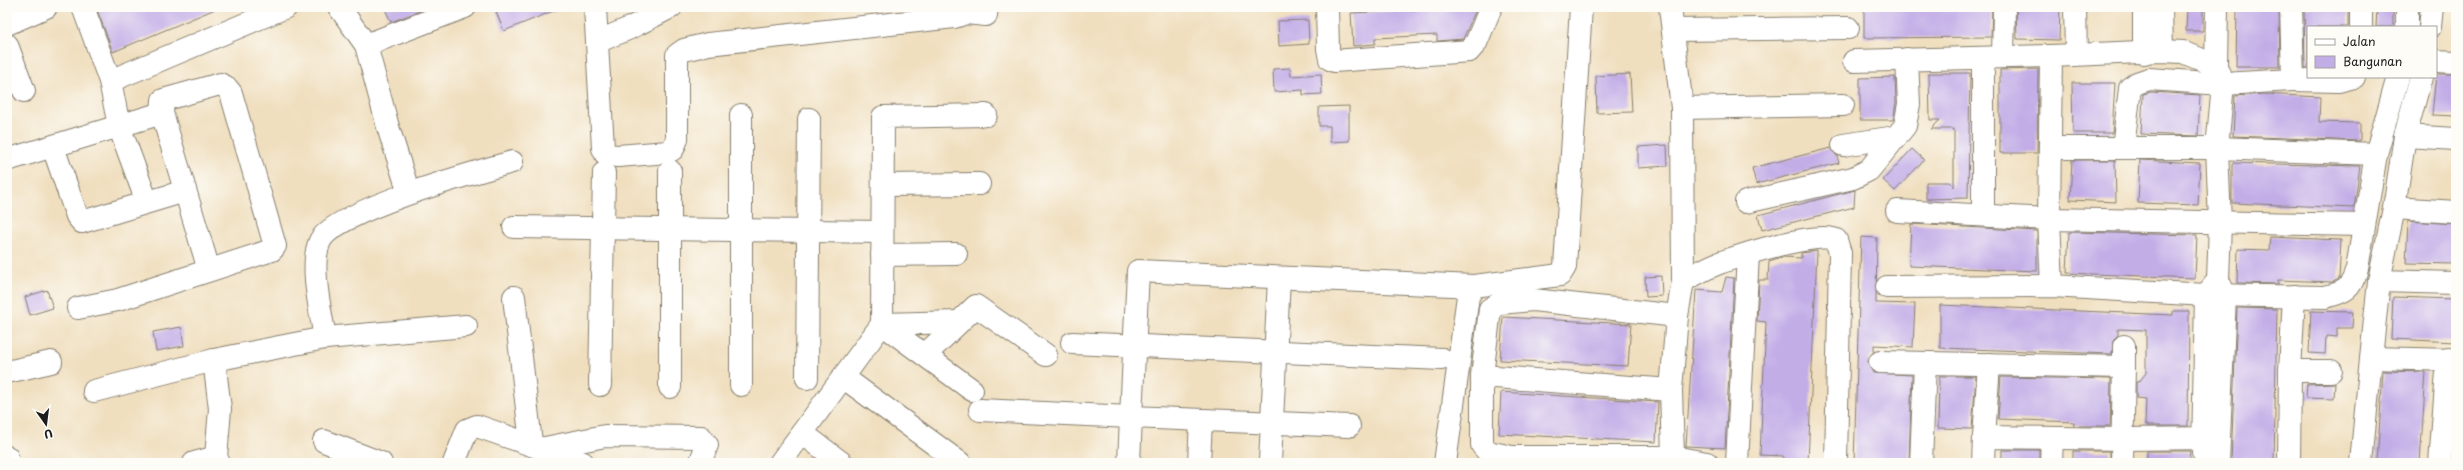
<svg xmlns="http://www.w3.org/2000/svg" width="2463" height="470" font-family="'Playpen Sans',sans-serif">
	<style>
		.building { fill: #c3ade7 }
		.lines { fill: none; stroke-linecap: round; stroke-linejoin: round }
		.minor-casing { stroke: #867e6e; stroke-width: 24 }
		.minor { stroke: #fff; stroke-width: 22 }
	</style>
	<rect width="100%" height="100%" fill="#fdfcf7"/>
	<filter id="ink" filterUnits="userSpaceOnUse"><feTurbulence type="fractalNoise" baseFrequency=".025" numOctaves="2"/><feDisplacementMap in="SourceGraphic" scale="8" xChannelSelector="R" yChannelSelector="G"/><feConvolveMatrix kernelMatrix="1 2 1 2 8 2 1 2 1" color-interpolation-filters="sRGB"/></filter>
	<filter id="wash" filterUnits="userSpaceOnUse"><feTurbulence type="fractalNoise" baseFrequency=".012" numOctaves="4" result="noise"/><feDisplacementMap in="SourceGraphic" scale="16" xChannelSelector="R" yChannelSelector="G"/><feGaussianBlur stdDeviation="0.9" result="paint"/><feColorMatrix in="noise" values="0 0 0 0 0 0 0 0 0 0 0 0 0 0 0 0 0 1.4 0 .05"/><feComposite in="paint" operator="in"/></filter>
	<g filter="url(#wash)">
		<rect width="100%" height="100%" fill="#f0dfbf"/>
		<g id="blocks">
			<g class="building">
				<polygon points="96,7 220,7 113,52"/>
				<polygon points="384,7 430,7 391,22"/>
				<polygon points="494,7 563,7 504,31"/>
				<polygon points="1475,7 1475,12 1463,39 1437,41 1437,35 1375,38 1375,44 1353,46 1351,13"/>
				<polygon points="1864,7 1992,7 1991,37 1864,38"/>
				<polygon points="2016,7 2060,7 2059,40 2017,39"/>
				<polygon points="2187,7 2203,7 2203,31 2186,31"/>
				<polygon points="2237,7 2279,7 2280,67 2236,67"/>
				<polygon points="2304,7 2348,7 2348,27 2308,27 2308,68 2305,68"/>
				<polygon points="2377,7 2393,7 2393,27 2376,27"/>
				<polygon points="1308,20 1309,44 1279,46 1278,21"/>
				<polygon points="1290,68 1291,76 1321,74 1322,94 1303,95 1303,90 1274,92 1273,69"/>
				<polygon points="2038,69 2037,153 2000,153 2000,70"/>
				<polygon points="1929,73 1970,73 1968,198 1926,199 1926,182 1949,182 1954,187 1954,129 1931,129 1940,120 1930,120"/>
				<polygon points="1630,74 1632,112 1597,113 1596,76"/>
				<polygon points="2436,74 2456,74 2456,116 2432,115"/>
				<polygon points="1895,77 1896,103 1893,120 1860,120 1860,78"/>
				<polygon points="2072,83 2115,83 2112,133 2073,133"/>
				<polygon points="2151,92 2200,95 2198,136 2141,134 2143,94"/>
				<polygon points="2264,94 2320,97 2319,122 2360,123 2360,141 2233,136 2235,96"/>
				<polygon points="1349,106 1349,141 1330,142 1330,126 1319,126 1319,107"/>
				<polygon points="1667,145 1668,166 1638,168 1638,147"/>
				<polygon points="1831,148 1837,156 1839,163 1756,184 1752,168"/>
				<polygon points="1912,149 1924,160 1895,191 1883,180"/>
				<polygon points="2072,160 2115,160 2116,202 2070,200"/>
				<polygon points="2140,160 2200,163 2198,205 2138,203"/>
				<polygon points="2232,163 2360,166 2354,208 2232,203"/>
				<polygon points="1855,190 1854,207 1762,230 1758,215"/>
				<polygon points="2408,221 2456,224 2456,264 2406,263"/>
				<polygon points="1911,224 2037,231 2037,271 1909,266"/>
				<polygon points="2069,232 2197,235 2195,278 2067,273"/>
				<polygon points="1861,237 1877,238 1876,303 1915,304 1913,347 1874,345 1874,351 1868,361 1873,373 1912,375 1909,463 1854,463"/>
				<polygon points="2270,237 2341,240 2339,279 2333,282 2278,280 2278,284 2237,283 2238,249 2269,250"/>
				<polygon points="1817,251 1808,463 1783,462 1783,456 1760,455 1766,322 1757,321 1759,280 1768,280 1769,261 1782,257 1801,258 1801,253"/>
				<polygon points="1661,276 1662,296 1646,297 1645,277"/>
				<polygon points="1726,277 1734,278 1725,448 1686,446 1696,290 1722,292"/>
				<polygon points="47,290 53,308 30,315 25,297"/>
				<polygon points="2393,297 2456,299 2456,342 2391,339"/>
				<polygon points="1940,305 2173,315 2173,311 2189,311 2188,426 2148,426 2145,424 2146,399 2136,398 2136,382 2139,382 2146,373 2146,330 2118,329 2118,335 2113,340 2112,354 1940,348"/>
				<polygon points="2237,308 2277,309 2274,463 2231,463"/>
				<polygon points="2311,311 2353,312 2352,328 2337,328 2337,337 2326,336 2325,354 2309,353"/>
				<polygon points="1503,317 1631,324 1628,366 1500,360"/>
				<polygon points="181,327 184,346 156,351 153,332"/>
				<polygon points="2383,371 2426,372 2420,463 2377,463"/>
				<polygon points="1939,376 1976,376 1972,429 1938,428"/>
				<polygon points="2001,377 2111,379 2110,426 2074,426 2074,422 1998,419"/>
				<polygon points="2335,383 2334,399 2306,398 2307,384"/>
				<polygon points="1501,392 1658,402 1656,442 1499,434"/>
				<rect x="2002" y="450" width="37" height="13"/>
				<rect x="2073" y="451" width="37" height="12"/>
				<polygon points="2147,451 2190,451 2189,463 2147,463"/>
			</g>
		</g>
	</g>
	<g filter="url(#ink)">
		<use href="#blocks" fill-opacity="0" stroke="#867e6e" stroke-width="1"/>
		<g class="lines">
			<defs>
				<g id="minor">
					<polyline points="83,7 110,81 119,126 147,202"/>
					<polyline points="339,7 366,45 388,127 409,193"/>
					<polyline points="595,7 603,148 606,155 618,156 668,152 673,149 677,139 677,55 684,50 708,44 954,17 966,13 986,15 987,7"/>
					<polyline points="1327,7 1328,49 1330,59 1334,61 1469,51 1476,43 1491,7"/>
					<polyline points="1670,7 1682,108 1683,281 1677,316 1671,390 1673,457"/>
					<polyline points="2075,7 2076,54"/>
					<polyline points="2161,7 2162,51"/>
					<polyline points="2217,7 2216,66 2223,84 2217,148 2220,223 2218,280 2225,295 2218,463"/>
					<polyline points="2407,7 2407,27"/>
					<polyline points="7,24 46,7"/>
					<polyline points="2361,27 2361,7"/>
					<polyline points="2430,27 2432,7"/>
					<polyline points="1673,30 1848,28"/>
					<polyline points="599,41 630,28 671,7"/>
					<polyline points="7,45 24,91"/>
					<polyline points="366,45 465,7"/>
					<polyline points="2144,53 2144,7"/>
					<polyline points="2003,57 2004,7"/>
					<polyline points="1983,58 1983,215"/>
					<polyline points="1854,61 2051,56"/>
					<polyline points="2436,61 2456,62"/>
					<polyline points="2293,80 2338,81 2354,77"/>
					<polyline points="110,81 286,7"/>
					<polyline points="1682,108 1843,105"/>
					<polyline points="2405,136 2456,139"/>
					<polyline points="1843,145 1896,137"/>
					<polyline points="53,147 77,216 82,222 185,191"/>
					<polyline points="2050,148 2217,148 2376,154"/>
					<polyline points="2123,148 2130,88 2137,83 2149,79 2223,84 2293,80 2291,7"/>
					<polyline points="7,160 162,113 209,270"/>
					<polyline points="883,185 979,184"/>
					<polyline points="1746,202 1853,178 1869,170 1905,126 1909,104 1907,59"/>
					<polyline points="2394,208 2456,212"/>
					<polyline points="1897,211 2049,219 2364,225"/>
					<polyline points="514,227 882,232"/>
					<polyline points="882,255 956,254"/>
					<path d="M1683 281C1696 274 1709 266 1722 262 1742 255 1819 230 1836 240L1840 253 1836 463"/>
					<polyline points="2379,281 2456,283"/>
					<polyline points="2052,286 2049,219 2051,56 2162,51 2183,52 2216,66"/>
					<path d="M1887 287 2052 286 2206 295 2325 297C2346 292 2351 289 2357 269L2376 154 2398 77"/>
					<polyline points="514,297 531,443"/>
					<polyline points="78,308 118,300 272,250 275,246 231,93 226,87 220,84 163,100 162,113"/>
					<polyline points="959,322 882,324 883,117 986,115"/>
					<polyline points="325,338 466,326"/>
					<polyline points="1072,343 1442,359"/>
					<polyline points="925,355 976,306 1046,355"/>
					<polyline points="2371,358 2379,281 2394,208 2405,136 2421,77"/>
					<polyline points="214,360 220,409 216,457"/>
					<polyline points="1880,362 2124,367 2124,346"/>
					<polyline points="2290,371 2331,371"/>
					<polyline points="7,372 51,362"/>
					<polyline points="1482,376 1490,309 1500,303 1533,300 1677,316"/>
					<polyline points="843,377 960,463"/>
					<polyline points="807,378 809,119"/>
					<polyline points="600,385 604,173"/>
					<polyline points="741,385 741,115"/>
					<polyline points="670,387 670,171"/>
					<polyline points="1671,390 1482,376 1482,445 1488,452 1512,457 1673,457 1707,463"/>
					<path d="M94 391 214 360 325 338C321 313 309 264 320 241 334 211 476 172 512 162"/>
					<polyline points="980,410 1131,417 1129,463"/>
					<polyline points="1349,426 1131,417 1138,271 1474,286"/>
					<polyline points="802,433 882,324 972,390"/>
					<polyline points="1984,437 1989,364"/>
					<polyline points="324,441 381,463"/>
					<polyline points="545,448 605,436 701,437 707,445 700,463"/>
					<polyline points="2203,452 2206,295 2215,284"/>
					<polyline points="7,457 9,463"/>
					<polyline points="1270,462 1279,278"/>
					<polyline points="194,463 216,457 219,463"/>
					<polyline points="454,463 467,430 477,426 583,463"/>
					<polyline points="780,463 802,433 842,463"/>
					<polyline points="1199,463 1201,420"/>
					<polyline points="1445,463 1468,296 1474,286 1560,275 1565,267 1581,7"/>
					<polyline points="1737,463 1748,254"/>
					<polyline points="1921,463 1925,363"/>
					<polyline points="1983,463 1984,437 2123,439 2219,438"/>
					<polyline points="2051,463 2052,438"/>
					<polyline points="2122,463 2124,367"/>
					<polyline points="2289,463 2290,371 2294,296"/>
					<polyline points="2361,463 2371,358 2456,360"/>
					<polyline points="2440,463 2448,359"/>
				</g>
			</defs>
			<use href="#minor" class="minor-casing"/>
			<use href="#minor" class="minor"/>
		</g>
	</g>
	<rect width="2463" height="470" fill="none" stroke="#fdfcf7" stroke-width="24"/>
	<rect x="2307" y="26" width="130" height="52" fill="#fdfcf7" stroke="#a3a29f"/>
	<rect x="2315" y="39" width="20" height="6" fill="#ffffff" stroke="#a3a29f"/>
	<text x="2343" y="46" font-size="12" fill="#1c1c1c">Jalan</text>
	<rect x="2315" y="56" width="20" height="12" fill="#c3ade7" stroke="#a3a29f"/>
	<text x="2343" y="66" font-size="12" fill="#1c1c1c">Bangunan</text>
	<g transform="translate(46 424) rotate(166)" stroke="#fdfcf7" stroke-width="3" paint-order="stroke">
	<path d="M0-3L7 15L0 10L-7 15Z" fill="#1c1c1c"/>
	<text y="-6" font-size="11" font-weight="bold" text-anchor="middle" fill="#1c1c1c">U</text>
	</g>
</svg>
